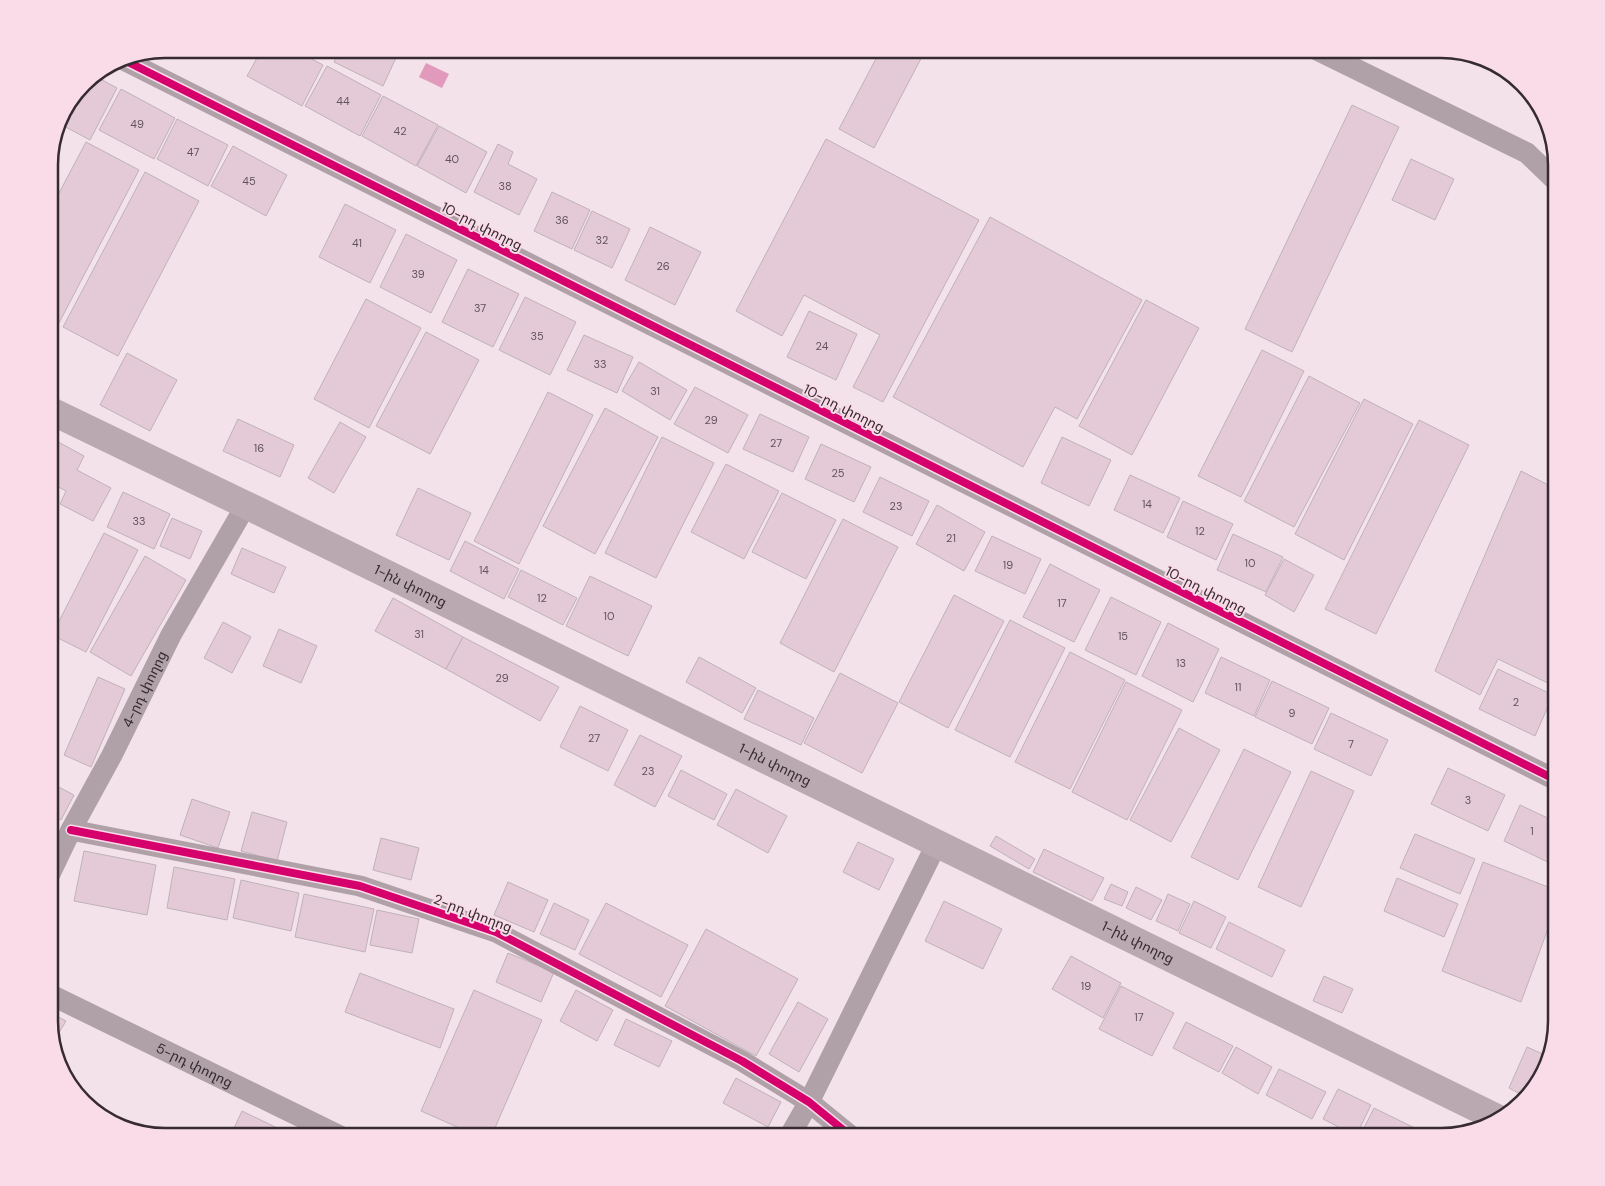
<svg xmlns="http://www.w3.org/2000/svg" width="1605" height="1186" font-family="'DM Sans','Noto Sans Armenian',sans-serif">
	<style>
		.water { fill: #e199bc }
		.building { fill: #e4cad6; stroke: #bfb2b8 }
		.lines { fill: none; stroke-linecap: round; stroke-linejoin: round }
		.street { stroke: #b0a1a8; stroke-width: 21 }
		.secondary { stroke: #bba9b1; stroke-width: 28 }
		.cycleway-casing { stroke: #f9dce8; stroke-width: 11 }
		.cycleway { stroke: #d6006c; stroke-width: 8 }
		.labels { text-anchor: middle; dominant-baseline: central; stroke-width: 4; stroke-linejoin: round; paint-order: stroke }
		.number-label { font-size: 11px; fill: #62535a }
		.street-label { font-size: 14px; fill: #362b30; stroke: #f9dce8 }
		.rim { fill: none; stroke: #362b30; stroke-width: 2.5 }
	</style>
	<rect width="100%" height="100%" fill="#f3e2e9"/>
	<polygon class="water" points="426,63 449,74 442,88 419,77"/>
	<g class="building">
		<polygon points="187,49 211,49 207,58"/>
		<polygon points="262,49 293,49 323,65 302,106 247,76"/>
		<polygon points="340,49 400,49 383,86 334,62"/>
		<polygon points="881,49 926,49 874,148 839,129"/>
		<polygon points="327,66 381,95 360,136 305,106"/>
		<polygon points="93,75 117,88 90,140 60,124 65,115 61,113 88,78"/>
		<polygon points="121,89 175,118 154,159 99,130"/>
		<polygon points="383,96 438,125 416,166 362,136"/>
		<polygon points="1352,105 1399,127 1292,352 1245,329"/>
		<polygon points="177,119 228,145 208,186 157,159"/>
		<polygon points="439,126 487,152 466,193 417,166"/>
		<polygon points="826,139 979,220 883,402 853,387 880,335 804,295 782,336 736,311"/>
		<polygon points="86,142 139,170 49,342 49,212"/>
		<polygon points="498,144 513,152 508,164 537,179 519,215 474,192"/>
		<polygon points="233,146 287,175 266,216 211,186"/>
		<polygon points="1411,159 1454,179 1435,220 1392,200"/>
		<polygon points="145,172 199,201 118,356 63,327"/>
		<polygon points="552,192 590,210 572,249 534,231"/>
		<polygon points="345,204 396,230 370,283 319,257"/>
		<polygon points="592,211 630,229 612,268 574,250"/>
		<polygon points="990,217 1142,300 1077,419 1055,407 1023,467 893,397"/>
		<polygon points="650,227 701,252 675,305 625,280"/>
		<polygon points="406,234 457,260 431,313 380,287"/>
		<polygon points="468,269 519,294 493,347 442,322"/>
		<polygon points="525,297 576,322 550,375 499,350"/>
		<polygon points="366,299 421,328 369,428 314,399"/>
		<polygon points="1146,300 1199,328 1132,455 1079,426"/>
		<polygon points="809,311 857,334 836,380 787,357"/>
		<polygon points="426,332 479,360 430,454 376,426"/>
		<polygon points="584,335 633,357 617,393 567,370"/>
		<polygon points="1262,350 1304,371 1241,497 1198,476"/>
		<polygon points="127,353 177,380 150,431 100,405"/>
		<polygon points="639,362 687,390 670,420 622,391"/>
		<polygon points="1309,376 1360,403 1294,527 1244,501"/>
		<polygon points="695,387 748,415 728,453 674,424"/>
		<polygon points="548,392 593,415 519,564 474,541"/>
		<polygon points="1364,399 1413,424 1344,560 1295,534"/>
		<polygon points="605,408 658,437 595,554 543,526"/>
		<polygon points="760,414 809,437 793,472 743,449"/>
		<polygon points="238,419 294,445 280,477 223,451"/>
		<polygon points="1419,420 1469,445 1376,634 1325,609"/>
		<polygon points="340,422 366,437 334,493 308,478"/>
		<polygon points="49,437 84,456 77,470 111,488 93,521 60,504 66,491 49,482"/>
		<polygon points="662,437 714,463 656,578 605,553"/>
		<polygon points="1062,437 1111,460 1089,506 1041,483"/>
		<polygon points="821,444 871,467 854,502 805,479"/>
		<polygon points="726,464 779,491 744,559 691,532"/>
		<polygon points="1521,471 1556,489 1556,687 1498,659 1480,695 1435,671"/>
		<polygon points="1130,475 1180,498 1163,533 1114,510"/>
		<polygon points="880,477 929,501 912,536 863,512"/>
		<polygon points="418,488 471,513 449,560 396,535"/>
		<polygon points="123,492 170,514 154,549 107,527"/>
		<polygon points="782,493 836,520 806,579 752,552"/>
		<polygon points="1183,501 1233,524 1216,560 1167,537"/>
		<polygon points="937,505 985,532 964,571 916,544"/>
		<polygon points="172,518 202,531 190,559 160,546"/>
		<polygon points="843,519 898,547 834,672 780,643"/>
		<polygon points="104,533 138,550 86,652 52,635"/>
		<polygon points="1233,534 1283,557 1266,592 1217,570"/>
		<polygon points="992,536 1041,559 1025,594 975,571"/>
		<polygon points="465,541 519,569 504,599 450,571"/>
		<polygon points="242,548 286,567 274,593 231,574"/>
		<polygon points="145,556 186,580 131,676 90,652"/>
		<polygon points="1284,559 1314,575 1294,612 1265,595"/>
		<polygon points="1050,564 1100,590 1074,642 1023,617"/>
		<polygon points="521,570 577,598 563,625 508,597"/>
		<polygon points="590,576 652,606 628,656 566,626"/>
		<polygon points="954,595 1004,621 948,728 899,702"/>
		<polygon points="1111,597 1161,622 1136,675 1085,650"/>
		<polygon points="393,598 463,637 446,669 375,631"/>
		<polygon points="1010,620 1065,648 1010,757 955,730"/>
		<polygon points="223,622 251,637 232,673 204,658"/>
		<polygon points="1168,623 1219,649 1193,702 1142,676"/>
		<polygon points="279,629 317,646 301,683 263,666"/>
		<polygon points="463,637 559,687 540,721 446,669"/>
		<polygon points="1070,652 1125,680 1070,789 1015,762"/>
		<polygon points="699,657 756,688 742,713 686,682"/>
		<polygon points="1221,657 1270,680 1254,716 1205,693"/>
		<polygon points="1498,669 1553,695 1535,736 1479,709"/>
		<polygon points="840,673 898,703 862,773 804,743"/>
		<polygon points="98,677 125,689 91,767 64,755"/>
		<polygon points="1272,681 1329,708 1312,744 1255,717"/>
		<polygon points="1126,682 1182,710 1127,820 1072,792"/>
		<polygon points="758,690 814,718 801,745 744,719"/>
		<polygon points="580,706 628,730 608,771 560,747"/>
		<polygon points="1331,713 1388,740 1371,776 1314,749"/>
		<polygon points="1179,728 1220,750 1171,842 1130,820"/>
		<polygon points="640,735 682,756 655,807 614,785"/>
		<polygon points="1244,749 1291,772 1238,880 1191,857"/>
		<polygon points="1448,768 1505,795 1488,831 1431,804"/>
		<polygon points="681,770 727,794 714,820 668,796"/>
		<polygon points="1311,771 1354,791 1301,907 1258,887"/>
		<polygon points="49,782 74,795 61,820 49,814"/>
		<polygon points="736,789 787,816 768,853 717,825"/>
		<polygon points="192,799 230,812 218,848 180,835"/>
		<polygon points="1520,805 1556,822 1556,866 1504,841"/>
		<polygon points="252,812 287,822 277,861 241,851"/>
		<polygon points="1415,834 1475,859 1460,894 1400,868"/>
		<polygon points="996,836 1035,859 1029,869 990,846"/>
		<polygon points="381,838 419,848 411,880 373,870"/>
		<polygon points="858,842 894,859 879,890 843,872"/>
		<polygon points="1044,849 1104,878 1092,901 1033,872"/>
		<polygon points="84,851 156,865 147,915 74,901"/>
		<polygon points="1483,862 1556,890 1556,907 1521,1002 1442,971"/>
		<polygon points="174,867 235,879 227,920 167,908"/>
		<polygon points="1397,878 1458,904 1444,937 1384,911"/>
		<polygon points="241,880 299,893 291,931 233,918"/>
		<polygon points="508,882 548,900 534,932 494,915"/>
		<polygon points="1111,884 1128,892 1122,906 1104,899"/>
		<polygon points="1136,887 1162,900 1151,920 1126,908"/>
		<polygon points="304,894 374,909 365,952 295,937"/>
		<polygon points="1168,894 1190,904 1178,931 1156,921"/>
		<polygon points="944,901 1002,929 983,969 925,941"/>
		<polygon points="1194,901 1226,917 1211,948 1179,933"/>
		<polygon points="554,903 589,920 575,950 540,934"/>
		<polygon points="606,903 688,945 661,997 579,954"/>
		<polygon points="377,910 419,919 412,953 370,945"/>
		<polygon points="1229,922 1285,950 1272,977 1216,949"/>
		<polygon points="706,929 798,979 756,1056 665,1006"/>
		<polygon points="508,953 554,972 541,1002 496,982"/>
		<polygon points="1071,956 1121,983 1103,1018 1052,989"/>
		<polygon points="360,973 454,1009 440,1048 345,1012"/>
		<polygon points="1324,976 1353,989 1342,1013 1313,1001"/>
		<polygon points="1121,986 1174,1013 1152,1056 1099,1029"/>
		<polygon points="474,990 542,1020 491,1137 480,1137 421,1111"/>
		<polygon points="576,990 613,1010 597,1041 560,1021"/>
		<polygon points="798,1002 828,1019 799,1072 769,1054"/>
		<polygon points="49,1012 66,1021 53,1043 49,1029"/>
		<polygon points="626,1019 672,1041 659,1067 614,1045"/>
		<polygon points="1186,1022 1233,1046 1219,1072 1173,1048"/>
		<polygon points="1236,1047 1272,1067 1258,1094 1222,1073"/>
		<polygon points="1527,1047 1545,1055 1532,1092 1526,1097 1509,1088"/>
		<polygon points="1279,1069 1326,1092 1312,1119 1266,1095"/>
		<polygon points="736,1078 781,1102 768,1127 723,1103"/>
		<polygon points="1338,1089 1371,1105 1356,1136 1323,1119"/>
		<polygon points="1374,1108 1427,1134 1425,1137 1360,1136"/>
		<polygon points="242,1111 296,1137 230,1137"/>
	</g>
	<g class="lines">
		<g class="street">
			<polyline points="1315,49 1527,153 1556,181"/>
			<polyline points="120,58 1556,780"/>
			<polyline points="71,830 360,886 496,932 742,1061 809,1102 852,1137"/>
			<path id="s1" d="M49 876 71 830 112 755 171 635 246 505"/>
			<path id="s2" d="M49 994 342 1137"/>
			<polyline points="789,1137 809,1102 937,843"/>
		</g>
		<path class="secondary" id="s3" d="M49 410 246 505 1499 1119"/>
		<defs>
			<g id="cycleway">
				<polyline points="120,58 1556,780"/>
				<polyline points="71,830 360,886 496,932 742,1061 809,1102 852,1137"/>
			</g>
		</defs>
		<use href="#cycleway" class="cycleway-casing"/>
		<use href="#cycleway" class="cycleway"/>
	</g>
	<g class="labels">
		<g class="number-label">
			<text x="343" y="101">44</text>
			<text x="137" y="124">49</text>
			<text x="400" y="131">42</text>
			<text x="193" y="152">47</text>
			<text x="452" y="159">40</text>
			<text x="249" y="181">45</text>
			<text x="505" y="186">38</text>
			<text x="562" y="220">36</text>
			<text x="602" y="240">32</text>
			<text x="357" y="243">41</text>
			<text x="663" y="266">26</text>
			<text x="418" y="274">39</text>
			<text x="480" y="308">37</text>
			<text x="537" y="336">35</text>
			<text x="822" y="346">24</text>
			<text x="600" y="364">33</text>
			<text x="655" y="391">31</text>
			<text x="711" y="420">29</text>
			<text x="776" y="443">27</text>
			<text x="259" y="448">16</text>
			<text x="838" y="473">25</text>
			<text x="1147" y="504">14</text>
			<text x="896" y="506">23</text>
			<text x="139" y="521">33</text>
			<text x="1200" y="531">12</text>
			<text x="951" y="538">21</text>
			<text x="1250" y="563">10</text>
			<text x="1008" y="565">19</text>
			<text x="484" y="570">14</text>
			<text x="542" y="598">12</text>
			<text x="1062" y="603">17</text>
			<text x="609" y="616">10</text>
			<text x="419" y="634">31</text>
			<text x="1123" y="636">15</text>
			<text x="1181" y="663">13</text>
			<text x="502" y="678">29</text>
			<text x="1238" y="687">11</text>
			<text x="1516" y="702">2</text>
			<text x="1292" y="713">9</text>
			<text x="594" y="738">27</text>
			<text x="1351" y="744">7</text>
			<text x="648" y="771">23</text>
			<text x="1468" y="800">3</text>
			<text x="1532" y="831">1</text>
			<text x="1086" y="986">19</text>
			<text x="1139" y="1017">17</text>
		</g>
		<g class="street-label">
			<text transform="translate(482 226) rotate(27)">10-րդ փողոց</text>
			<text transform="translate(844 408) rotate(27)">10-րդ փողոց</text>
			<text stroke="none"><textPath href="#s3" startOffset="402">1-ին փողոց</textPath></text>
			<text transform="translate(1206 590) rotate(27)">10-րդ փողոց</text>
			<text stroke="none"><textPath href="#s1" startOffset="210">4-րդ փողոց</textPath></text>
			<text stroke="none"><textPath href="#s3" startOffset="808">1-ին փողոց</textPath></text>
			<text transform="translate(473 913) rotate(21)">2-րդ փողոց</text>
			<text stroke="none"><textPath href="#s3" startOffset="1212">1-ին փողոց</textPath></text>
			<text stroke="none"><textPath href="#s2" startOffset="162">5-րդ փողոց</textPath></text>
		</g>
	</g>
	<path d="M0 0H1605V1186H0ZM165 58H1441A107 107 0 0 1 1548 165V1021A107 107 0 0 1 1441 1128H165A107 107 0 0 1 58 1021V165A107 107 0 0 1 165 58Z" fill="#f9dce8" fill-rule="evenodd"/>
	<path class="rim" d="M165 58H1441A107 107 0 0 1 1548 165V1021A107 107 0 0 1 1441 1128H165A107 107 0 0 1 58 1021V165A107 107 0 0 1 165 58Z"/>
</svg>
